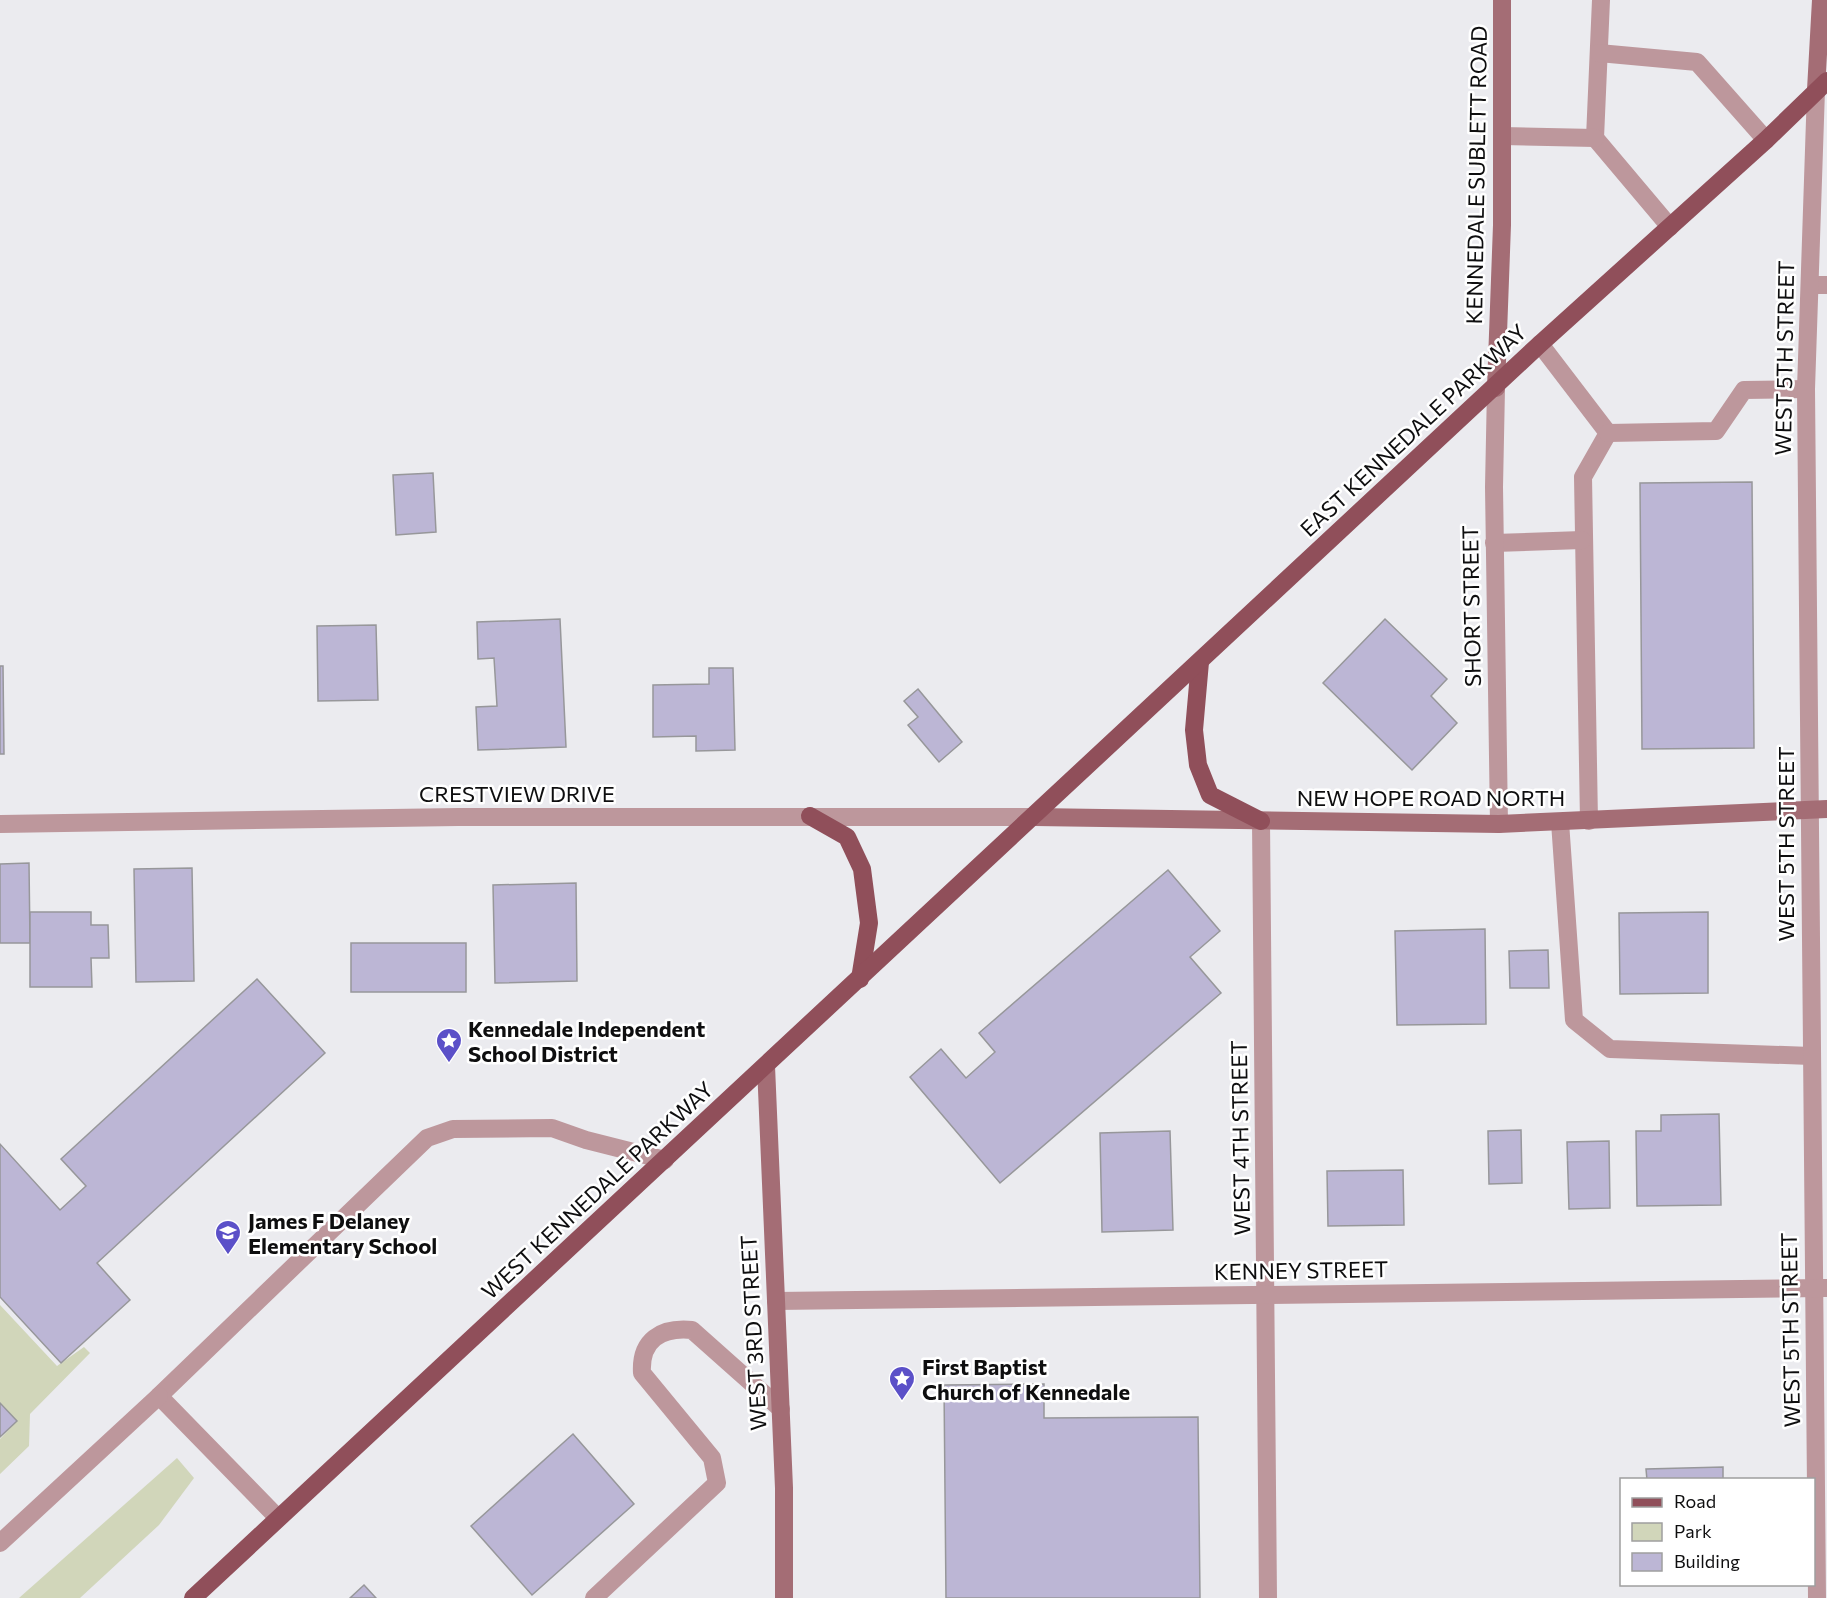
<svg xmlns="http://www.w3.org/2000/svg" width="1827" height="1598" font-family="Commissioner,sans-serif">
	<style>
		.green { fill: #d1d6ba }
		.building { fill: #bcb6d5; stroke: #97979a; stroke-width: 1.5 }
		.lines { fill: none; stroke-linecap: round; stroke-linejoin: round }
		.lane { stroke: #bd979c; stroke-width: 18 }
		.street { stroke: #bd979c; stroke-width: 18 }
		.secondary { stroke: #a46d75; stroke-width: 18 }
		.primary { stroke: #904f5a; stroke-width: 18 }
		.labels { text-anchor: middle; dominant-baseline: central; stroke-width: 5; stroke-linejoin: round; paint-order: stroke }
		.street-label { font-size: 22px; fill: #0e0e0f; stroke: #fff }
		.poi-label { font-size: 22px; font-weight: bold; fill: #0e0e0f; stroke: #fff; text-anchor: start }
	</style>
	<rect width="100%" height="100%" fill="#ebebef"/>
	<g class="green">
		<polygon points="0,1305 57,1366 84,1347 90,1353 30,1414 29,1446 0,1474 0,1439 17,1421 0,1403"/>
		<polygon points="177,1458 194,1478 159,1525 80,1598 19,1598"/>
	</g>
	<g class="building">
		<polygon points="433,473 436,532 396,535 393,475"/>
		<polygon points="1752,482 1754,748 1642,749 1640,483"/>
		<polygon points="560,619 566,747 478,750 476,707 497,706 494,658 478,659 477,622"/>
		<polygon points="1385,619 1447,679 1431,696 1457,723 1412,770 1323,683"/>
		<polygon points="376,625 378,700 318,701 317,626"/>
		<polygon points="0,666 3,666 4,754 0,754"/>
		<polygon points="709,668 733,668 735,750 696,751 696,736 653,737 653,685 709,684"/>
		<polygon points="918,689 962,742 939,762 908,725 918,717 904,701"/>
		<polygon points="29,863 30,943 0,943 0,864"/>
		<polygon points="192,868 194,981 136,982 134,869"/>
		<polygon points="1168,870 1220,931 1190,957 1221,993 1000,1183 910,1077 941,1049 966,1078 995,1052 979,1033"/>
		<polygon points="576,883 577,981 495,983 493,885"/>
		<polygon points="30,912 91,912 91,925 108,925 109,958 91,958 92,987 30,987"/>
		<polygon points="1708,912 1708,993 1620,994 1619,913"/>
		<polygon points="1485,929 1486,1024 1397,1025 1395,931"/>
		<rect x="351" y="943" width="115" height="49"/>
		<polygon points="1548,950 1549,988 1510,988 1509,951"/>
		<polygon points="257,979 325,1053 97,1263 130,1300 61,1363 0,1297 0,1144 60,1210 86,1186 61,1159"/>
		<polygon points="1719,1114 1721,1205 1637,1206 1636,1131 1661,1131 1661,1115"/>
		<polygon points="1521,1130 1522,1183 1489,1184 1488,1131"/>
		<polygon points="1170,1131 1173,1230 1102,1232 1100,1133"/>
		<polygon points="1609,1141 1610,1208 1569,1209 1567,1142"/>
		<polygon points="1403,1170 1404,1225 1328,1226 1327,1171"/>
		<polygon points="1044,1384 1044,1418 1198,1417 1200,1598 946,1598 944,1385"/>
		<polygon points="0,1403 17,1421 0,1437"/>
		<polygon points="573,1434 634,1504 532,1595 471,1526"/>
		<polygon points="1723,1467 1723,1480 1647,1480 1646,1469"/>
		<polygon points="364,1585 376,1598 350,1598"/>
	</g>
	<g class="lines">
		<g class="lane">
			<polyline points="1601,0 1595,138 1670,227"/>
			<polyline points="1599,53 1697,62 1766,140"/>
			<polyline points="1502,136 1595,138"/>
			<polyline points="1810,285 1827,285"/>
			<polyline points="1540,344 1608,433 1583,477 1589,821"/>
			<polyline points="1608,433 1716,431 1744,390 1806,389"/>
			<polyline points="1494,543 1582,540"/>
			<polyline points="1560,822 1574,1020 1610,1049 1811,1056"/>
			<polyline points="278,1518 159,1396 427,1138 453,1129 552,1128 586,1140 665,1160"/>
			<polyline points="0,1543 159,1396"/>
			<path d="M594 1598 717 1483 712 1458 642 1373C640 1340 661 1327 692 1330L781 1409"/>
		</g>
		<g class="street">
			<polyline points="1816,90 1806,389 1817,1598"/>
			<polyline points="1496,388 1494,487 1499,824"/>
			<polyline points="1261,821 1268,1598"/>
			<polyline points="0,824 458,817 1035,817"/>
			<polyline points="776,1301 1827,1288"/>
		</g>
		<g class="secondary">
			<polyline points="1816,90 1821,0"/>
			<polyline points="1496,388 1502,225 1502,0"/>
			<polyline points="1035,817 1499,824 1827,809"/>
			<polyline points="766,1066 784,1488 784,1598"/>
		</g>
		<g class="primary">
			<polyline points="1200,662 1194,730 1198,765 1210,795 1261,821"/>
			<polyline points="810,816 847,837 862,869 869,923 860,979"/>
			<polyline points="193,1598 1540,344 1766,140 1827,81"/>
		</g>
	</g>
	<defs>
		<symbol id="sight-pin" viewBox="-11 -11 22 30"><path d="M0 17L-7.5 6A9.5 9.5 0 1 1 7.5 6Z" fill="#5b50c8" stroke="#fff"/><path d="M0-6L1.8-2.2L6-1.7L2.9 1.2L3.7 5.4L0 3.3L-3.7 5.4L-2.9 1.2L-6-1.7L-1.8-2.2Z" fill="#fff"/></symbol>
		<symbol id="school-pin" viewBox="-11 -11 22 30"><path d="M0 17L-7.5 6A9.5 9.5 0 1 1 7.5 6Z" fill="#5b50c8" stroke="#fff"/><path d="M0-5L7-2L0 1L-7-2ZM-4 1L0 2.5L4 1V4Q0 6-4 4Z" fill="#fff"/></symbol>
	</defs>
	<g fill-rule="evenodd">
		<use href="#sight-pin" x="434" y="1026" width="30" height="40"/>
		<use href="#school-pin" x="213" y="1218" width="30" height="40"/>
		<use href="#sight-pin" x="887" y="1364" width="30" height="40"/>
	</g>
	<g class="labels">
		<g class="street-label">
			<text transform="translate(1476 175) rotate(-89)">KENNEDALE SUBLETT ROAD</text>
			<text transform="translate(1784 358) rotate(-89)">WEST 5TH STREET</text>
			<text transform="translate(1413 430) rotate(-43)">EAST KENNEDALE PARKWAY</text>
			<text transform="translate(1471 606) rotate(-91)">SHORT STREET</text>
			<text x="517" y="793">CRESTVIEW DRIVE</text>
			<text x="1431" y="797">NEW HOPE ROAD NORTH</text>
			<text transform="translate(1785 844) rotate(-90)">WEST 5TH STREET</text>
			<text transform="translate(1240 1138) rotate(-91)">WEST 4TH STREET</text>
			<text transform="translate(597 1190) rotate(-43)">WEST KENNEDALE PARKWAY</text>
			<text transform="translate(1301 1270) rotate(-1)">KENNEY STREET</text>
			<text transform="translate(1790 1330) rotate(-91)">WEST 5TH STREET</text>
			<text transform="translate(753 1333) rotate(-93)">WEST 3RD STREET</text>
		</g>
		<g class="poi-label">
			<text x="468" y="1028">Kennedale Independent<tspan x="468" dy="25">School District</tspan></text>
			<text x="248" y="1220">James F Delaney<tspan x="248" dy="25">Elementary School</tspan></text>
			<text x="922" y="1366">First Baptist<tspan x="922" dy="25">Church of Kennedale</tspan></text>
		</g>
	</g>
	<rect x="1620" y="1478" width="195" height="108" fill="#ffffff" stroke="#9f9f9f" stroke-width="1.5"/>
	<rect x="1632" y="1498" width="30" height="9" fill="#904f5a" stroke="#9f9f9f" stroke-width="1.5"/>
	<text x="1674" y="1508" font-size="18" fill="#0e0e0f">Road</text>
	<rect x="1632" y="1523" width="30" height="18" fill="#d1d6ba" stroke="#9f9f9f" stroke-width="1.5"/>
	<text x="1674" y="1538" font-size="18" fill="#0e0e0f">Park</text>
	<rect x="1632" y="1553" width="30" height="18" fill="#bcb6d5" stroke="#9f9f9f" stroke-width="1.5"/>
	<text x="1674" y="1568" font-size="18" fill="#0e0e0f">Building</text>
</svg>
